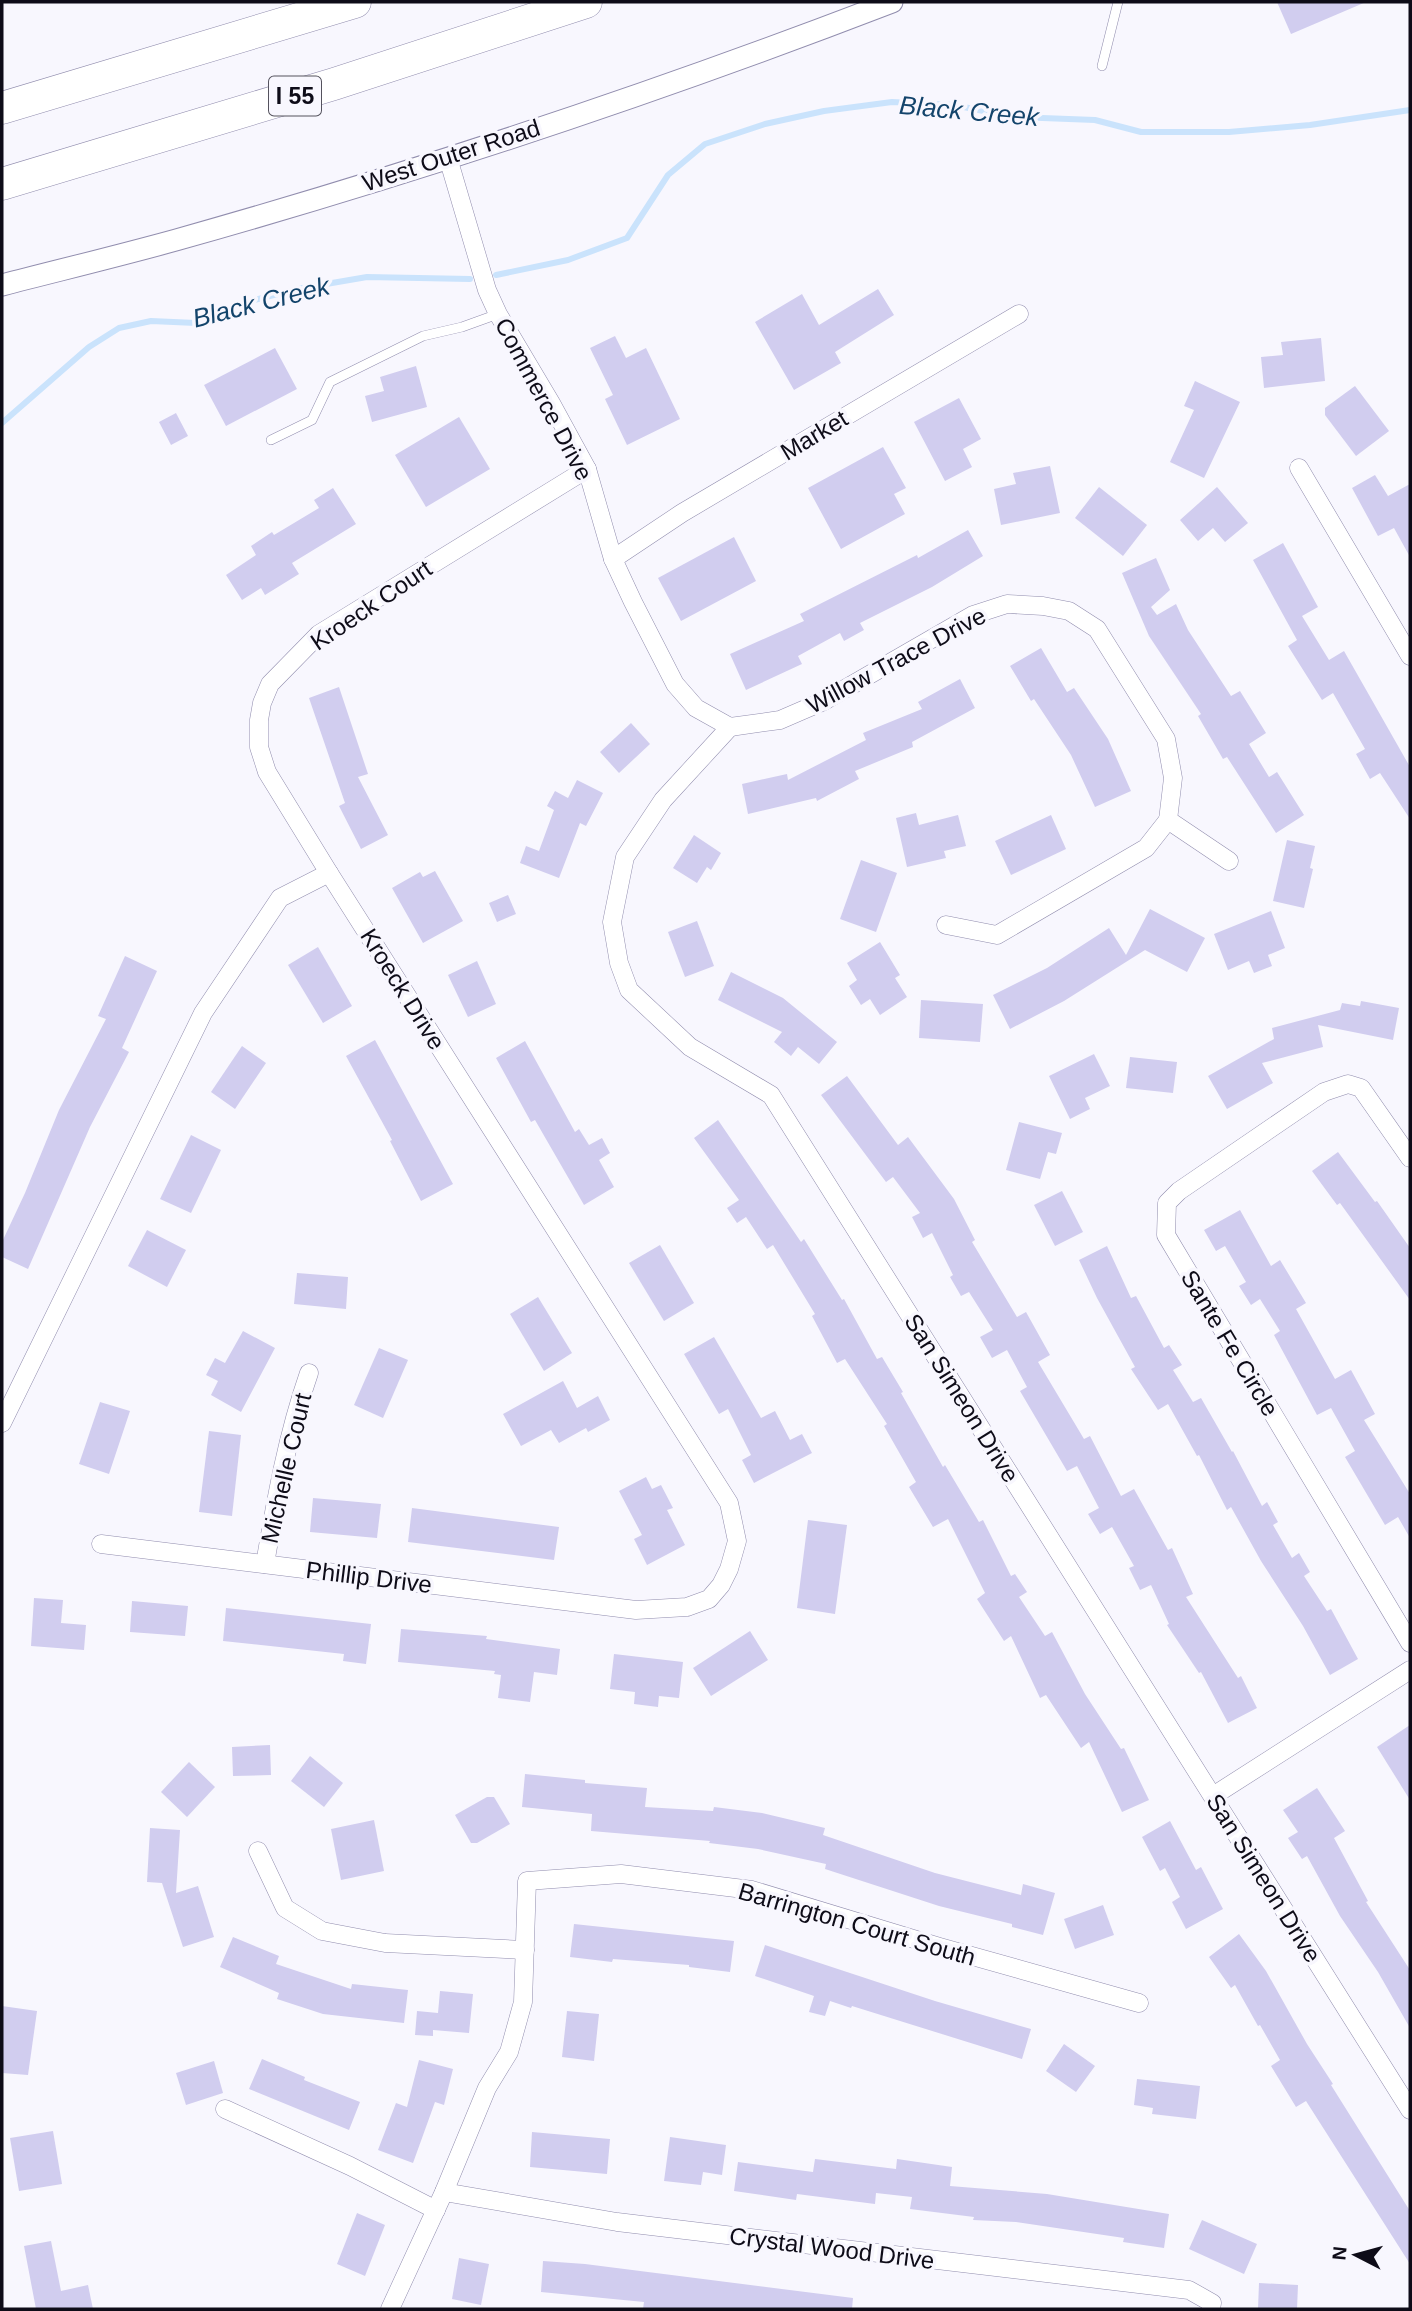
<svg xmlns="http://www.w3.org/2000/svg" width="1412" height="2311" font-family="Arial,sans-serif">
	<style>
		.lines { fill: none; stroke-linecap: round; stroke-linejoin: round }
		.stream { stroke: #cae3fc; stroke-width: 6 }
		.building { fill: #d1cdef }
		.service-casing { stroke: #918dae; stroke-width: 10 }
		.minor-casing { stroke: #918dae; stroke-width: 19 }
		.tertiary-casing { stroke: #918dae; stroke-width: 23 }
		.motorway-casing { stroke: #918dae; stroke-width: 33 }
		.service { stroke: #fff; stroke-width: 9 }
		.minor { stroke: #fff; stroke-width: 18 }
		.tertiary { stroke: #fff; stroke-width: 21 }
		.motorway { stroke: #fff; stroke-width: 32 }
		.labels { text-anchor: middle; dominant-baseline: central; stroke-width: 7; stroke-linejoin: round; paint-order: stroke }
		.shield { fill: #f8f7fe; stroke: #54525d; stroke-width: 2 }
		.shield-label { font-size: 23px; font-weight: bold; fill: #0e0c18 }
		.street-label { font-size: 24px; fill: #0e0c18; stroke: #f8f7fe }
		.water-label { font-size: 26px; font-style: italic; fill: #13446b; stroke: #f8f7fe }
	</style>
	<rect width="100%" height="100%" fill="#f8f7fe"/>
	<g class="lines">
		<g class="stream">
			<polyline points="496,275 568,260 627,238 668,175 705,144 765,124 824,111 892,102 954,105 1013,117 1095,120 1141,132 1229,132 1310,125 1410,110"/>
			<polyline points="2,423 89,347 119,328 151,321 196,323 239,304 297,289 367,277 470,279"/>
		</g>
	</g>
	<g class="building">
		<polygon points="1277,2 1366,2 1291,34"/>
		<polygon points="878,289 894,315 835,352 841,363 794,390 755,322 802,294 819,325"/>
		<polygon points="615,336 626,358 646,348 680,419 627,445 605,399 613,395 590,348"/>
		<polygon points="1321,338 1325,381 1264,388 1261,357 1283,355 1281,342"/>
		<polygon points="275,348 297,389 226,426 204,385"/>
		<polygon points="416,366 427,407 372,422 365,396 384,391 380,377"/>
		<polygon points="1195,381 1240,402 1204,478 1170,462 1194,410 1184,406"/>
		<polygon points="1355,386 1389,431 1356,456 1325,415 1325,408"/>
		<polygon points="959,398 981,439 963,449 972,467 945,481 914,422"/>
		<polygon points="176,413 188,436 171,445 159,422"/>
		<polygon points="459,417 490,469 426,507 395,455"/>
		<polygon points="883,447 906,488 894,494 905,514 841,549 808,488"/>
		<polygon points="1050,466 1060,513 1001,525 994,489 1016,484 1013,473"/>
		<polygon points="1375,475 1388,496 1410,484 1410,557 1394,528 1378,536 1352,488"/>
		<polygon points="1099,487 1147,525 1123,556 1075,518"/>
		<polygon points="1217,487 1248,523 1225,542 1213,528 1198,541 1180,520"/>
		<polygon points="333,488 356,524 292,563 299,574 265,595 261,588 242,600 226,575 256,555 251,546 272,532 274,535 319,508 314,500"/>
		<polygon points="968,530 983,556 932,587 860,623 864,630 844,641 840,633 798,656 802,664 746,690 730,654 804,621 800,614 917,555 918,558"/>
		<polygon points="734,537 756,581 681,621 658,578"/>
		<polygon points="1283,543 1318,607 1302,616 1329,660 1344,651 1410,767 1410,819 1380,773 1370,779 1356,754 1365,749 1333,693 1322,700 1288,646 1297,640 1253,560"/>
		<polygon points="1156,558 1170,590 1151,607 1157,615 1176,604 1188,630 1231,696 1240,691 1266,733 1249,744 1269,777 1277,772 1304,815 1276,833 1227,757 1223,759 1198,716 1201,714 1149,636 1122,573"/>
		<polygon points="1041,648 1067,692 1074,688 1108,739 1131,791 1095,807 1071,755 1034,699 1031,701 1010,666"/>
		<polygon points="960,679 975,708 912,742 913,747 855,771 859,779 817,801 816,798 748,814 742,784 787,774 788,780 866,740 863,733 922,709 918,702"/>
		<polygon points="339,687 368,774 358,777 388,835 361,849 339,806 345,803 309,698"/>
		<polygon points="631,723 650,744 619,773 600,752"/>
		<polygon points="577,780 603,793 586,826 580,823 559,878 520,863 526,846 539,851 554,810 547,806 555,791 568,798"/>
		<polygon points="916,813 919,825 958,815 966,846 944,851 946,858 907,867 896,818"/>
		<polygon points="1051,815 1066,849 1011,875 995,841"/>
		<polygon points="694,835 721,853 711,870 707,867 697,883 673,868"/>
		<polygon points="1287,840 1315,846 1310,868 1313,869 1304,908 1273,901"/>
		<polygon points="861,860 897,873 876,932 840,919"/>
		<polygon points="435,871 463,921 423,943 392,888 420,872 423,877"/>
		<polygon points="508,895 516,914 497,922 489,903"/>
		<polygon points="1150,909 1205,938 1187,972 1145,950 1064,1001 1010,1029 993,995 1047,968 1109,928 1126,955"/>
		<polygon points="1271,911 1285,948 1268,955 1272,966 1254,973 1249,961 1228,970 1214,934"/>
		<polygon points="697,921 714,966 685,977 668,932"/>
		<polygon points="880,942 900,975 895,978 907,997 880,1015 870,999 861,1005 849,986 857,980 847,963"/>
		<polygon points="318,947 352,1006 323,1023 288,965"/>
		<polygon points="125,956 157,971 122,1048 129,1052 90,1127 28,1269 2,1257 2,1242 25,1193 59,1110 106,1019 98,1016"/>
		<polygon points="477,961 496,1004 468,1017 448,975"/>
		<polygon points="731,972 783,998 837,1042 819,1064 798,1047 791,1056 774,1042 782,1032 718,1000"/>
		<polygon points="921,1000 983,1004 980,1042 919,1038"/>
		<polygon points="1361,1001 1399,1008 1393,1040 1318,1025 1323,1047 1262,1063 1273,1083 1227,1109 1208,1076 1274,1039 1272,1028 1340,1010 1342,1003 1360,1006"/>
		<polygon points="375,1040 453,1184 421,1201 390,1141 392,1140 346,1056"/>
		<polygon points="525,1041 575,1132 579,1129 589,1145 602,1138 610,1153 599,1160 614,1187 584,1205 535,1120 531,1122 496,1058"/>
		<polygon points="242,1046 266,1063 235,1109 211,1092"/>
		<polygon points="1094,1054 1110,1086 1085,1098 1090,1109 1070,1119 1049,1076"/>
		<polygon points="1130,1057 1177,1062 1173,1093 1126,1088"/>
		<polygon points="847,1076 898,1145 908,1137 954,1199 975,1240 972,1242 1017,1317 1026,1312 1050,1355 1038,1362 1084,1439 1090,1436 1121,1496 1134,1489 1168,1550 1172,1548 1193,1594 1186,1597 1238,1678 1241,1676 1257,1708 1228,1723 1201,1672 1199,1673 1167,1625 1169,1624 1151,1585 1140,1590 1129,1568 1134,1566 1112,1527 1100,1534 1088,1514 1099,1508 1077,1466 1067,1471 1020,1391 1027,1387 1007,1350 992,1358 980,1337 993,1330 969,1292 961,1296 950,1277 953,1275 932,1233 923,1238 912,1217 920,1213 893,1177 886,1182 821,1095"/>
		<polygon points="718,1120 801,1242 804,1239 842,1300 844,1299 877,1359 882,1357 903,1392 901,1393 943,1467 945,1465 979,1522 983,1520 1011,1576 1015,1574 1027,1592 1019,1597 1045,1636 1052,1632 1085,1694 1121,1749 1124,1748 1149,1800 1122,1812 1089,1742 1081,1748 1046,1695 1040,1698 1011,1636 1004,1641 977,1599 985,1593 948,1519 933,1527 909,1487 916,1482 884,1426 887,1424 845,1359 837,1363 812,1316 815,1314 773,1245 767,1249 746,1217 737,1223 727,1208 739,1200 694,1138"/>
		<polygon points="1019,1122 1062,1133 1056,1154 1048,1152 1040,1179 1006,1170"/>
		<polygon points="191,1135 221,1150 191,1213 160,1199"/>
		<polygon points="1338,1152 1375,1202 1377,1201 1410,1248 1410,1300 1340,1203 1337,1205 1312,1171"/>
		<polygon points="1062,1191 1083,1232 1055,1246 1034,1205"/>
		<polygon points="1240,1210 1271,1266 1280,1260 1306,1303 1296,1309 1335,1379 1351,1370 1375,1414 1364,1420 1410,1494 1410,1538 1398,1517 1385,1525 1345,1457 1355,1451 1331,1408 1317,1415 1274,1335 1280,1331 1260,1299 1251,1305 1239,1286 1246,1282 1225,1246 1216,1251 1204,1230"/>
		<polygon points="147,1230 186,1250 167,1287 128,1266"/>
		<polygon points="660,1245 694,1303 664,1321 629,1263"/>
		<polygon points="1107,1246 1131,1298 1136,1296 1164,1348 1169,1345 1182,1365 1173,1370 1193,1402 1201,1398 1232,1452 1233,1451 1262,1506 1267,1502 1278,1522 1273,1525 1292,1558 1299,1553 1310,1572 1304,1576 1327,1611 1331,1609 1358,1659 1330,1675 1303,1626 1261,1561 1231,1507 1227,1510 1199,1455 1197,1456 1168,1404 1158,1410 1131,1369 1135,1367 1097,1298 1079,1260"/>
		<polygon points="297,1273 348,1277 346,1309 294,1304"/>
		<polygon points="538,1297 572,1353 544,1371 510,1314"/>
		<polygon points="243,1331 275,1348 241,1412 211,1395 218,1381 206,1375 215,1358 225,1363"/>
		<polygon points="714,1337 761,1418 775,1411 790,1440 802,1434 812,1453 754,1483 742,1460 751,1455 728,1409 719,1414 684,1354"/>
		<polygon points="379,1348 408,1360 383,1418 354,1405"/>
		<polygon points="563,1381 577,1408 598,1396 610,1420 588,1432 586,1428 559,1443 551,1430 521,1446 503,1414"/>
		<polygon points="100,1402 130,1411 109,1474 79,1464"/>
		<polygon points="209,1431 241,1435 232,1516 199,1512"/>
		<polygon points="646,1477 652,1489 661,1485 673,1508 667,1510 685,1545 647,1565 634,1539 642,1535 619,1491"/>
		<polygon points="313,1498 381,1504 377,1538 310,1532"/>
		<polygon points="412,1508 559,1527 554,1560 408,1542"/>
		<polygon points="808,1520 847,1525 835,1614 797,1608"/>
		<polygon points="34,1598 63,1600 61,1623 86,1625 84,1650 31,1646"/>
		<polygon points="132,1601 188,1606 185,1636 130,1632"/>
		<polygon points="226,1608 371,1624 366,1664 343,1661 344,1654 223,1641"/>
		<polygon points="401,1629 487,1636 486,1639 560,1649 557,1675 534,1672 530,1702 498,1698 501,1675 494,1674 495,1671 398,1662"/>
		<polygon points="750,1631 768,1660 711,1696 693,1668"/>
		<polygon points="614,1654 683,1662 679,1698 659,1696 658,1707 634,1704 635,1692 610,1689"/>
		<polygon points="1410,1725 1410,1800 1377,1747"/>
		<polygon points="270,1745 271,1775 233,1776 232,1747"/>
		<polygon points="310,1756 343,1783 324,1807 291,1781"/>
		<polygon points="189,1762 215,1787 187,1817 161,1792"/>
		<polygon points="525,1774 585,1780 585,1783 647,1788 645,1807 713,1811 714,1807 762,1813 825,1828 823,1835 935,1873 1021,1895 1023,1884 1055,1893 1043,1935 1012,1927 1012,1924 939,1906 825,1869 826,1864 758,1849 709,1843 710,1841 591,1831 592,1814 522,1807"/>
		<polygon points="1317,1788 1345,1831 1334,1838 1368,1901 1366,1902 1410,1970 1410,2028 1378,1972 1340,1916 1307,1856 1302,1859 1288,1838 1298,1832 1283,1810"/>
		<polygon points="487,1797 494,1797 510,1824 477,1843 471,1843 455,1815"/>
		<polygon points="374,1820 384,1871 341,1880 331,1829"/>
		<polygon points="1170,1821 1196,1870 1201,1867 1223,1909 1186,1929 1172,1902 1180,1897 1165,1868 1160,1871 1142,1837"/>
		<polygon points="150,1828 180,1830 176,1893 198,1886 214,1937 183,1947 162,1883 147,1882"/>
		<polygon points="1103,1905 1114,1935 1075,1949 1064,1919"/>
		<polygon points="574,1924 734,1941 730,1972 689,1967 689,1965 613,1959 612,1962 570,1957"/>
		<polygon points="1239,1934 1266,1971 1307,2044 1333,2084 1331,2085 1410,2211 1410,2264 1306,2101 1296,2107 1271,2066 1280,2060 1260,2025 1258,2026 1235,1985 1231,1988 1209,1957"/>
		<polygon points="233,1937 279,1956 276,1964 351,1989 352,1984 408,1990 404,2023 323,2014 277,1999 279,1993 220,1967"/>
		<polygon points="765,1945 935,2001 1031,2029 1022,2059 852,2006 851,2008 830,2001 825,2016 809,2012 814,1996 755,1976"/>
		<polygon points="440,1991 473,1994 469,2033 433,2030 433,2036 415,2035 417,2011 438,2013"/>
		<polygon points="2,2006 37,2011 28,2075 2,2073"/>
		<polygon points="567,2011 599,2014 594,2061 562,2057"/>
		<polygon points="1064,2044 1095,2066 1076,2092 1046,2071"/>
		<polygon points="262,2059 305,2077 304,2080 360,2102 349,2130 249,2089"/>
		<polygon points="419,2060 453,2069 444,2105 435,2102 413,2163 378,2150 396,2103 407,2107"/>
		<polygon points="214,2061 223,2093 186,2105 176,2073"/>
		<polygon points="1137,2079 1200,2086 1196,2119 1152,2114 1153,2108 1134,2105"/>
		<polygon points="53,2131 62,2184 19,2191 10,2138"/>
		<polygon points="532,2132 610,2139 607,2174 530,2167"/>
		<polygon points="670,2137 726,2145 722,2175 703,2172 701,2185 664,2181"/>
		<polygon points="815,2159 896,2169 897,2159 952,2167 950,2186 1047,2194 1169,2214 1164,2248 1123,2242 1124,2238 1016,2222 973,2220 974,2217 910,2209 912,2197 876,2193 875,2204 797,2194 796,2200 734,2191 738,2162 813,2172"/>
		<polygon points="357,2213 385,2225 365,2276 337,2264"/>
		<polygon points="1202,2220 1257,2244 1244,2274 1189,2249"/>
		<polygon points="51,2241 61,2291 88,2285 93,2309 36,2309 24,2246"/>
		<polygon points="459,2258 489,2264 481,2305 452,2299"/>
		<polygon points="543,2261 585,2264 853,2298 852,2309 643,2309 644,2302 541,2292"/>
		<polygon points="1259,2283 1298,2285 1297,2309 1258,2309"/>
	</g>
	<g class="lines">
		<defs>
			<g id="service">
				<polyline points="1102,66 1118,2"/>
				<polyline points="271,440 312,420 330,382 423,336 462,327 498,314"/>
			</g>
			<g id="minor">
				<polyline points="448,158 487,290 498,314 551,403 587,469 613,559 633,602 675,684 696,708 730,727"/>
				<polyline points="1299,468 1410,656"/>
				<polyline points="613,559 682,513 1019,314"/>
				<polyline points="730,727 663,800 625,857 612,922 619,963 629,990 690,1047 771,1095 1410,2110"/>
				<polyline points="730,727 780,720 824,701 973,615 1007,604 1043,606 1069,611 1097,629 1166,739 1173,778 1168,820 1229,861"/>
				<polyline points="946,925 997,935 1146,848 1168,820"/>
				<polyline points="1410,1158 1361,1088 1348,1084 1324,1092 1179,1191 1167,1203 1166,1235 1410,1643"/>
				<polyline points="2,1423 203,1013 280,898 329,873"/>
				<polyline points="101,1544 636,1610 687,1607 709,1599 721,1585 729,1569 737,1541 729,1503 329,873 267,772 259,747 259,720 262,703 270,684 319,634 587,469"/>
				<path d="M265 1564C276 1499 287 1436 309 1373"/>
				<polyline points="1213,1796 1410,1670"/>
				<polyline points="258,1851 285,1908 322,1931 385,1943 525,1950"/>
				<polyline points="225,2109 350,2166 436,2210"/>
				<polyline points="444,2192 617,2222 1189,2290 1212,2303 1211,2309"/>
				<polyline points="390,2309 444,2192 487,2088 509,2052 523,2002 527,1881 621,1874 752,1890 940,1947 1139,2003"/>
			</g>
			<path id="tertiary" d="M2 285C60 270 118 256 176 240 418 172 658 92 892 2"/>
			<g id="motorway">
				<polyline points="2,108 355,2"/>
				<polyline points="2,184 334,84 586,2"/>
			</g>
		</defs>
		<use href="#service" class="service-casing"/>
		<use href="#minor" class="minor-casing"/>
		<use href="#tertiary" class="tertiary-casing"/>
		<use href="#motorway" class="motorway-casing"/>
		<use href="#service" class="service"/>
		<use href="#minor" class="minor"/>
		<use href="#tertiary" class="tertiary"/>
		<use href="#motorway" class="motorway"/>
	</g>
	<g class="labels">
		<rect class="shield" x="269" y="76.5" width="52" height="39" rx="5"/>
		<g class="shield-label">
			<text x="295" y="96">I 55</text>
		</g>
		<g class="street-label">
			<text transform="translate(451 155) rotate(-18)">West Outer Road</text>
			<text transform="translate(544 399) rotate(62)">Commerce Drive</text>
			<text transform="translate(814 435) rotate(-31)">Market</text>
			<text transform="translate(371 605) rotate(-34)">Kroeck Court</text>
			<text transform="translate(896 660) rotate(-28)">Willow Trace Drive</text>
			<text transform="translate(403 989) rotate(58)">Kroeck Drive</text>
			<text transform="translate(1230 1343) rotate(59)">Sante Fe Circle</text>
			<text transform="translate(962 1398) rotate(58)">San Simeon Drive</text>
			<text transform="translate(286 1468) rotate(-77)">Michelle Court</text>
			<text transform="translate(369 1577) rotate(7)">Phillip Drive</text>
			<text transform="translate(1264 1878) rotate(58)">San Simeon Drive</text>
			<text transform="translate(857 1924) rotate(16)">Barrington Court South</text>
			<text transform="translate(832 2248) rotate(7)">Crystal Wood Drive</text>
		</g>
		<g class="water-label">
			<text transform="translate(969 111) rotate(5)">Black Creek</text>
			<text transform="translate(261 302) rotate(-14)">Black Creek</text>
		</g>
	</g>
	<rect width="1412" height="2311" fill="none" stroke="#0e0c18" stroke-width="7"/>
	<g transform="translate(1356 2255) rotate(276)" stroke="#f8f7fe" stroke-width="5" paint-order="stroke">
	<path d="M0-5L12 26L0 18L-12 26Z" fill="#0e0c18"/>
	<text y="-10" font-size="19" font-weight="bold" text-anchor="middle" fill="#0e0c18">N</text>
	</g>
</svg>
